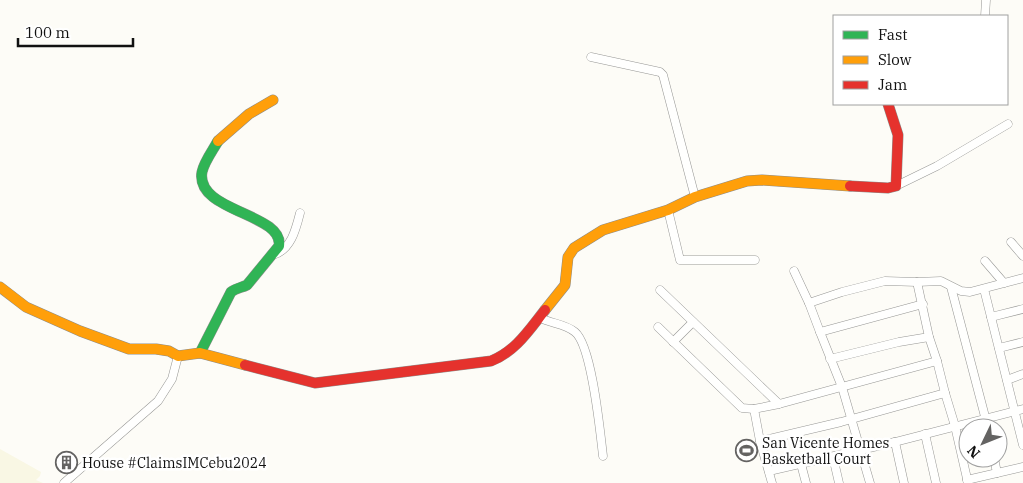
<svg xmlns="http://www.w3.org/2000/svg" width="1023" height="483" font-family="'IBM Plex Serif',serif">
	<style>
		.farmland { fill: #f9f7e4 }
		.lines { fill: none; stroke-linecap: round; stroke-linejoin: round }
		.street-casing { stroke: #979795; stroke-width: 9 }
		.fast-casing { stroke: #8e8d8b; stroke-width: 11 }
		.slow-casing { stroke: #8e8d8b; stroke-width: 11 }
		.jam-casing { stroke: #8e8d8b; stroke-width: 11 }
		.street { stroke: #fffffe; stroke-width: 8 }
		.fast { stroke: #30b455; stroke-width: 10 }
		.slow { stroke: #ff9f0a; stroke-width: 10 }
		.jam { stroke: #e5322d; stroke-width: 10 }
		.labels { text-anchor: middle; dominant-baseline: central; stroke-width: 5; stroke-linejoin: round; paint-order: stroke }
		.poi-label { font-size: 14px; fill: #111; stroke: #fff; text-anchor: start }
	</style>
	<rect width="100%" height="100%" fill="#fdfcf7"/>
	<polygon class="farmland" points="0,449 41,472 40,476 36,480 43,483 0,483"/>
	<g class="lines">
		<defs>
			<g id="street">
				<polyline points="985,16 986,0"/>
				<polyline points="591,57 660,72 663,75 695,197"/>
				<polyline points="896,186 937,166 1008,124"/>
				<polyline points="668,210 680,260 755,260"/>
				<polyline points="1011,242 1023,256"/>
				<path d="M273 255C291 250 296 229 300 213"/>
				<polyline points="985,261 1004,283"/>
				<polyline points="794,271 809,303 820,332"/>
				<polyline points="917,282 929,337 937,361 945,393 955,426 968,483"/>
				<polyline points="951,287 988,428"/>
				<polyline points="984,289 1023,445"/>
				<polyline points="660,290 779,404"/>
				<polyline points="809,303 842,292 885,281 917,282 941,281 961,291 970,292 1023,278"/>
				<path d="M539 317C550 324 564 323 575 332 592 346 600 431 603 456"/>
				<polyline points="991,317 1023,309"/>
				<polyline points="658,327 742,408 754,409"/>
				<polyline points="673,342 693,322"/>
				<polyline points="999,348 1023,342"/>
				<polyline points="830,359 899,342 929,337"/>
				<polyline points="1007,380 1023,374"/>
				<polyline points="925,434 936,483"/>
				<polyline points="760,441 841,422 945,393"/>
				<polyline points="895,442 904,483"/>
				<polyline points="833,457 839,483"/>
				<polyline points="994,458 997,473"/>
				<polyline points="801,464 806,483"/>
				<polyline points="769,471 895,442 1023,409"/>
				<polyline points="967,480 1023,467"/>
				<polyline points="64,483 158,401 172,379 178,356"/>
				<polyline points="772,483 760,441 754,409 779,404 937,361"/>
				<polyline points="870,483 842,387 820,332 923,304"/>
			</g>
			<path id="fast" d="M200 353 231 292C236 288 241 288 247 285L279 246C284 213 195 212 202 172 204 162 213 150 218 141"/>
			<g id="slow">
				<polyline points="218,141 249,114 273,100"/>
				<polyline points="0,287 26,307 80,331 129,349 156,349 169,351 178,356 200,353 245,365"/>
				<polyline points="545,310 565,285 568,257 574,248 603,230 668,210 695,197 747,181 762,180 850,186"/>
			</g>
			<g id="jam">
				<polyline points="850,186 888,188 896,186 898,135 888,104"/>
				<path d="M245 365 315 383 491 361C516 351 529 330 545 310"/>
			</g>
		</defs>
		<use href="#street" class="street-casing"/>
		<use href="#fast" class="fast-casing"/>
		<use href="#slow" class="slow-casing"/>
		<use href="#jam" class="jam-casing"/>
		<use href="#street" class="street"/>
		<use href="#fast" class="fast"/>
		<use href="#slow" class="slow"/>
		<use href="#jam" class="jam"/>
	</g>
	<defs>
		<symbol id="stadium-ring" viewBox="-11 -11 22 22"><circle r="9.5" fill="#fff" stroke="#646362" stroke-width="1.5"/><path d="M0-5a6.5 5 0 1 0 0 10a6.5 5 0 1 0 0-10ZM-3.5-1.8h7v3.6h-7Z" fill="#646362"/></symbol>
		<symbol id="building-ring" viewBox="-11 -11 22 22"><circle r="9.5" fill="#fff" stroke="#646362" stroke-width="1.5"/><path d="M-4-6H4V6H1V3H-1V6H-4ZM-2.5-4.3h1.7v1.8h-1.7ZM.8-4.3h1.7v1.8H.8ZM-2.5-1h1.7V.8h-1.7ZM.8-1h1.7V.8H.8Z" fill="#646362"/></symbol>
	</defs>
	<g fill-rule="evenodd">
		<use href="#stadium-ring" x="734" y="438" width="25" height="25"/>
		<use href="#building-ring" x="54" y="450" width="25" height="25"/>
	</g>
	<g class="labels">
		<g class="poi-label">
			<text x="762" y="443">San Vicente Homes<tspan x="762" dy="16">Basketball Court</tspan></text>
			<text x="82" y="463">House #ClaimsIMCebu2024</text>
		</g>
	</g>
	<rect x="833" y="15" width="175" height="90" fill="#ffffff" stroke="#a0a0a0"/>
	<rect x="843" y="31" width="25" height="8" fill="#30b455" stroke="#a0a0a0"/>
	<text x="878" y="40" font-size="15" fill="#111111">Fast</text>
	<rect x="843" y="56" width="25" height="8" fill="#ff9f0a" stroke="#a0a0a0"/>
	<text x="878" y="65" font-size="15" fill="#111111">Slow</text>
	<rect x="843" y="81" width="25" height="8" fill="#e5322d" stroke="#a0a0a0"/>
	<text x="878" y="90" font-size="15" fill="#111111">Jam</text>
	<g transform="translate(983 443) rotate(227)"><circle r="24" fill="#ffffff" stroke="#a0a0a0"/>
	<path d="M0-4L9 19L0 12L-9 19Z" fill="#646362"/>
	<text y="-8" font-size="14" font-weight="bold" text-anchor="middle" fill="#111111">N</text>
	</g>
	<path d="M18 38v8h115v-8" fill="none" stroke="#111111" stroke-width="2.5"/>
	<text x="25" y="38" font-size="15" fill="#111111" stroke="#ffffff" stroke-width="4" paint-order="stroke">100 m</text>
</svg>
